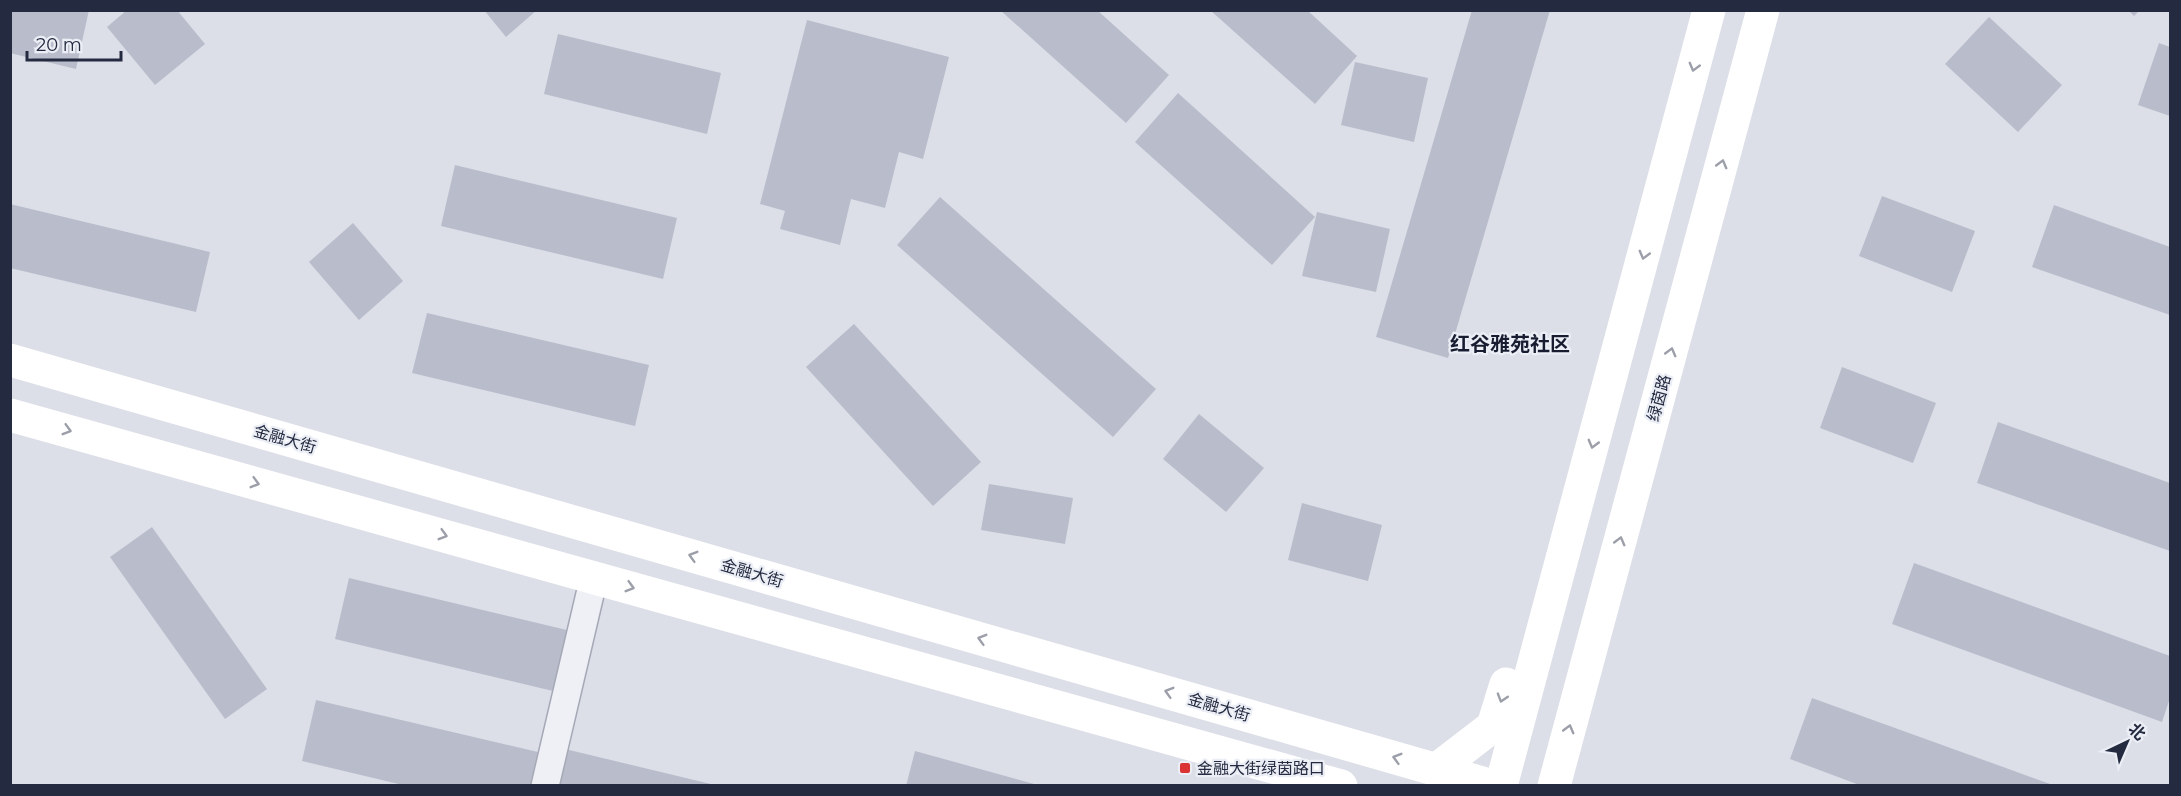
<svg xmlns="http://www.w3.org/2000/svg" width="2181" height="796" font-family="Montserrat,'Noto Sans SC',sans-serif">
	<style>
		.building { fill: #b9bdcb }
		.lines { fill: none; stroke-linecap: round; stroke-linejoin: round }
		.street-casing { stroke: #a5a9b6; stroke-width: 30 }
		.street { stroke: #eff0f6; stroke-width: 27 }
		.secondary { stroke: #fff; stroke-width: 33 }
		.oneway { stroke: #9c9fa9 }
		.poi-dot { fill: #db3333; stroke: #ebeef5; stroke-width: 2 }
		.labels { text-anchor: middle; dominant-baseline: central; stroke-width: 4.5; stroke-linejoin: round; paint-order: stroke }
		.street-label { font-size: 16px; fill: #242a40; stroke: #ebeef5 }
		.poi-label { font-size: 16px; fill: #242a40; stroke: #ebeef5; text-anchor: start }
		.quarter-label { font-size: 20px; font-weight: bold; fill: #171c30; stroke: #ebeef5 }
	</style>
	<rect width="100%" height="100%" fill="#dcdfe8"/>
	<g class="building">
		<polygon points="10,10 89,10 76,69 10,53"/>
		<polygon points="127,10 177,10 205,44 155,85 107,27"/>
		<polygon points="484,10 537,10 506,37"/>
		<polygon points="1000,10 1097,10 1169,75 1126,123"/>
		<polygon points="1210,10 1307,10 1357,56 1315,104"/>
		<polygon points="1472,10 1550,10 1448,358 1376,337"/>
		<polygon points="2128,10 2140,10 2134,16"/>
		<polygon points="1989,17 2062,85 2018,132 1945,64"/>
		<polygon points="807,20 949,57 923,159 899,152 885,208 851,199 840,245 780,229 785,211 760,204"/>
		<polygon points="558,34 721,73 707,134 544,94"/>
		<polygon points="2159,43 2170,47 2170,116 2138,105"/>
		<polygon points="1355,62 1428,78 1414,142 1341,125"/>
		<polygon points="1178,93 1315,217 1272,265 1135,142"/>
		<polygon points="455,165 677,218 663,279 441,226"/>
		<polygon points="1882,196 1975,231 1952,292 1859,256"/>
		<polygon points="940,197 1156,389 1113,437 897,245"/>
		<polygon points="10,204 210,252 196,312 10,268"/>
		<polygon points="2054,205 2170,247 2170,315 2032,267"/>
		<polygon points="1317,212 1390,229 1376,292 1302,276"/>
		<polygon points="353,223 403,281 359,320 309,262"/>
		<polygon points="427,313 649,365 635,426 412,373"/>
		<polygon points="854,324 981,462 933,506 806,367"/>
		<polygon points="1842,367 1936,403 1913,463 1820,428"/>
		<polygon points="1199,414 1264,468 1226,512 1163,459"/>
		<polygon points="1998,422 2170,483 2170,551 1977,483"/>
		<polygon points="989,484 1073,498 1065,544 981,530"/>
		<polygon points="1302,503 1382,525 1368,581 1288,560"/>
		<polygon points="152,527 267,689 225,719 110,557"/>
		<polygon points="1914,563 2170,656 2170,698 2162,722 1892,624"/>
		<polygon points="349,578 571,631 557,692 335,639"/>
		<polygon points="1812,698 2053,785 2053,786 1862,786 1790,759"/>
		<polygon points="316,700 538,752 530,786 407,786 302,761"/>
		<polygon points="561,748 715,785 715,786 552,786"/>
		<polygon points="915,751 1038,785 1038,786 906,786"/>
	</g>
	<g class="lines">
		<defs>
			<polyline id="street" points="545,786 594,577"/>
		</defs>
		<use href="#street" class="street-casing"/>
		<use href="#street" class="street"/>
		<g class="secondary">
			<polyline points="10,360 1493,786"/>
			<polyline points="10,415 1341,786"/>
			<polyline points="1437,769 1493,726 1506,684"/>
			<polyline points="1501,786 1709,10"/>
			<polyline points="1554,786 1763,10"/>
		</g>
	</g>
	<defs><path id="oneway-chevron" d="M-2-3.5L2.5 0L-2 3.5" fill="none" stroke-width="1.6" stroke-linecap="round" stroke-linejoin="round" transform="scale(1.5)"/></defs>
	<g class="oneway">
		<use href="#oneway-chevron" transform="translate(1694 67) rotate(105)"/>
		<use href="#oneway-chevron" transform="translate(1722 164) rotate(-75)"/>
		<use href="#oneway-chevron" transform="translate(1644 255) rotate(105)"/>
		<use href="#oneway-chevron" transform="translate(1671 352) rotate(-75)"/>
		<use href="#oneway-chevron" transform="translate(67 430) rotate(16)"/>
		<use href="#oneway-chevron" transform="translate(1593 444) rotate(105)"/>
		<use href="#oneway-chevron" transform="translate(255 483) rotate(16)"/>
		<use href="#oneway-chevron" transform="translate(443 535) rotate(16)"/>
		<use href="#oneway-chevron" transform="translate(1620 541) rotate(-75)"/>
		<use href="#oneway-chevron" transform="translate(693 556) rotate(-164)"/>
		<use href="#oneway-chevron" transform="translate(630 587) rotate(16)"/>
		<use href="#oneway-chevron" transform="translate(982 639) rotate(-164)"/>
		<use href="#oneway-chevron" transform="translate(1169 692) rotate(-164)"/>
		<use href="#oneway-chevron" transform="translate(1502 698) rotate(107)"/>
		<use href="#oneway-chevron" transform="translate(1569 729) rotate(-75)"/>
		<use href="#oneway-chevron" transform="translate(1397 758) rotate(-164)"/>
	</g>
	<rect class="poi-dot" x="1179" y="762" width="12" height="12" rx="3"/>
	<g class="labels">
		<g class="street-label">
			<text transform="translate(1659 398) rotate(-75)">绿茵路</text>
			<text transform="translate(285 439) rotate(16)">金融大街</text>
			<text transform="translate(752 573) rotate(16)">金融大街</text>
			<text transform="translate(1219 707) rotate(16)">金融大街</text>
		</g>
		<g class="poi-label">
			<text x="1197" y="768">金融大街绿茵路口</text>
		</g>
		<g class="quarter-label">
			<text x="1510" y="344">红谷雅苑社区</text>
		</g>
	</g>
	<rect width="2181" height="796" fill="none" stroke="#242a40" stroke-width="24"/>
	<g transform="translate(2127 742) rotate(44)" stroke="#ebeef5" stroke-width="4.5" paint-order="stroke">
	<path d="M0-4.5L10 22L0 15L-10 22Z" fill="#242a40"/>
	<text y="-9" font-size="16" font-weight="bold" text-anchor="middle" fill="#242a40">北</text>
	</g>
	<path d="M27 51v9h94v-9" fill="none" stroke="#242a40" stroke-width="3"/>
	<text x="36" y="51" font-size="18" fill="#242a40" stroke="#ebeef5" stroke-width="4.5" paint-order="stroke">20 m</text>
</svg>
